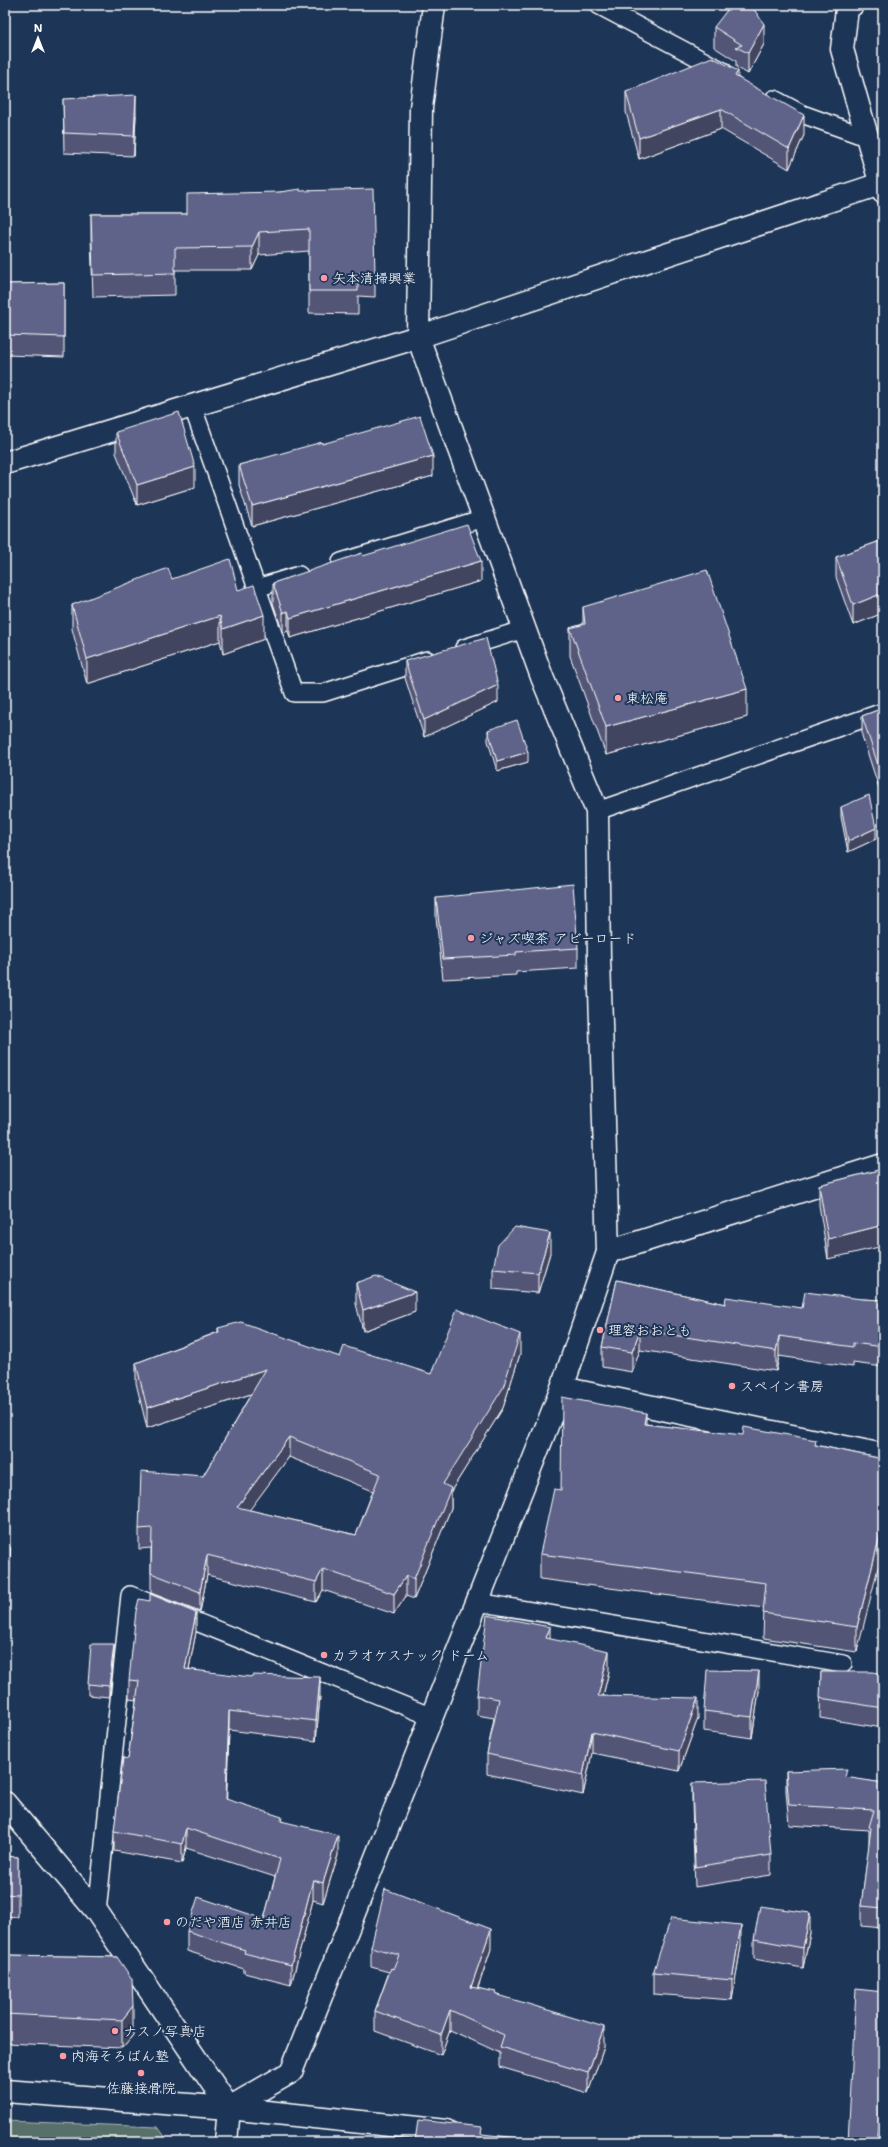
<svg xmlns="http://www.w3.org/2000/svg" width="888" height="2147" font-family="'Shantell Sans','Klee One',sans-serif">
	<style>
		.green { fill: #586f6b; stroke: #acb7b5 }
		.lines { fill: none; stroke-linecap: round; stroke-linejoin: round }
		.service-casing { stroke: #fff; stroke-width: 20 }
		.minor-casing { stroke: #fff; stroke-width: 25 }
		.tertiary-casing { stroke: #fff; stroke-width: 25 }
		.service { stroke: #1d3557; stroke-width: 17 }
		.minor { stroke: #1d3557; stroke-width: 22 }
		.tertiary { stroke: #1d3557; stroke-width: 22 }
		.wall { fill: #525576; stroke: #fff; fill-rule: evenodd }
		.shaded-wall { fill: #424560; stroke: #fff }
		.building { fill: #5f6389; stroke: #fff; fill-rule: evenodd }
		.poi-dot { fill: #ff9aa2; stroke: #1d3557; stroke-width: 1.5 }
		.labels { text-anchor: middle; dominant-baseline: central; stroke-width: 4; stroke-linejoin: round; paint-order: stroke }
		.poi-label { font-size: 14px; fill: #fff; stroke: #1d3557; text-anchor: start }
	</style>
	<rect width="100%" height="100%" fill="#1d3557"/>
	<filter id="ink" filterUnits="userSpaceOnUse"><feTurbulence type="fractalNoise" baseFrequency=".025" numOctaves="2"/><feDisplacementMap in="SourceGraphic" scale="8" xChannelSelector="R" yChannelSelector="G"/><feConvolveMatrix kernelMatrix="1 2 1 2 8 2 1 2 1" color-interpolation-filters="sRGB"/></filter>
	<g filter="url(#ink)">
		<polygon class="green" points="5,2121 158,2127 169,2142 5,2142"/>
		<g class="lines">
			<defs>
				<g id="service">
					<polyline points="598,5 723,71"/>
					<polyline points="774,99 802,114 866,137"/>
					<polyline points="192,405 294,693 323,693 427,660"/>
					<polyline points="341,562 484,518"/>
					<polyline points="257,588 299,575"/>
					<polyline points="464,648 525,629"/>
					<polyline points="597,811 883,712"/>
					<polyline points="478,1602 843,1664"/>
					<polyline points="97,1912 130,1595 432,1717"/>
				</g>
				<g id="minor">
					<polyline points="852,5 847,9 842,49 883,192"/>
					<polyline points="608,1252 883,1165"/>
					<polyline points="562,1388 883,1455"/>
					<polyline points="229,2108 291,2072 562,1388 608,1252 599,958 597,811 542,677 418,337 421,108 434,5"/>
				</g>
				<g id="tertiary">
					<polyline points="5,463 418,337 883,183"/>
					<polyline points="5,1803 97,1912 229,2108 226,2142"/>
					<polyline points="5,2091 229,2108 446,2131"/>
				</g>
			</defs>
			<use href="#service" class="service-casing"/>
			<use href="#minor" class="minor-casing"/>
			<use href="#tertiary" class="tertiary-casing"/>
			<use href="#service" class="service"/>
			<use href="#minor" class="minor"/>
			<use href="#tertiary" class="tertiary"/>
		</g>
		<g class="wall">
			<polygon points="714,27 764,44 748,74 736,67 736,61 714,47"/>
			<polygon points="738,77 804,135 789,169 721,129 639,159 626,112 626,92"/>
			<polygon points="63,99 136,115 134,156 64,153"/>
			<polygon points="300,191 375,274 375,297 358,296 358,314 309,313 309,251 259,255 252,270 175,270 175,295 93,297 91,237 91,214 187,214 280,192"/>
			<polygon points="64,283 64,357 5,355 5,284"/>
			<polygon points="116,432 195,487 137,505 116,453"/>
			<polygon points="322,444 433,476 252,526 239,485 239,465"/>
			<polygon points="883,540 883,613 853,625 836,577 836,557"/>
			<polygon points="363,556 481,581 290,638 288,631 283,633 273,603 273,583"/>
			<polygon points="172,579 238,590 264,639 223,654 220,641 87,684 72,629 72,605"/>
			<polygon points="583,607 747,717 606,755 570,656 570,628 583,624"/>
			<polygon points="405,661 498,702 424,737 405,678"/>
			<polygon points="883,708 883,787 879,788 862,736 862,716"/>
			<polygon points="488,730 528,762 497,771 488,741"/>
			<polygon points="841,807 876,839 848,852 841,817"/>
			<polygon points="436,898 578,948 578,968 516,972 516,975 443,979 436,918"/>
			<polygon points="883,1169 828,1259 819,1205 819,1185"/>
			<polygon points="550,1253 538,1293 493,1289 493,1269"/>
			<polygon points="617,1280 725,1304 802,1308 862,1299 883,1300 883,1367 853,1363 853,1367 779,1356 776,1371 640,1350 632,1372 602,1367 602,1347"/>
			<polygon points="356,1283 415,1312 363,1331 356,1304"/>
			<path d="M218 1328 340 1357 431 1374 520 1354 503 1408 451 1491V1508L414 1599 406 1596 394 1614 323 1590 316 1602 207 1575 200 1612 151 1593V1548L139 1549V1529L203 1476 251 1394 147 1428 136 1383V1363L218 1332ZM289 1457 373 1491 356 1535 249 1510Z"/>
			<polygon points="646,1424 816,1445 883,1459 857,1652 763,1638 764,1608 540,1579 540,1554 561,1490"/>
			<polygon points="5,1547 10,1567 8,1615 5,1615"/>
			<polygon points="196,1632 189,1669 320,1696 316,1741 229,1730 226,1800 282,1821 338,1855 323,1903 313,1900 291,1985 244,1973 244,1969 187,1951 187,1931 264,1919 275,1877 186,1848 182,1863 114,1851 114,1831 128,1759 136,1700 129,1699 129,1680"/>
			<polygon points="550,1639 609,1671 603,1696 698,1718 679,1771 592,1753 583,1795 487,1774 487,1754 494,1718 477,1715 477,1695"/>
			<polygon points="114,1654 109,1697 88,1695 88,1684"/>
			<polygon points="821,1672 883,1674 883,1728 820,1718"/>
			<polygon points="759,1691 752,1738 704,1731 704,1711"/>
			<polygon points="786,1771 847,1778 883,1783 883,1928 861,1926 861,1906 869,1846 869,1830 789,1825 786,1791"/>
			<polygon points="692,1783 771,1855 771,1875 695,1887 692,1803"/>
			<polygon points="5,1856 18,1857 18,1917 5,1916"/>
			<polygon points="810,1933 803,1968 754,1959 754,1939"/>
			<polygon points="741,1945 732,2000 653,1994 653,1973"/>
			<polygon points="371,1947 491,1949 478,1988 496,1994 604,2047 588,2093 500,2067 500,2053 450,2030 441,2055 375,2031 375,2011 389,1972 371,1967"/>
			<polygon points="5,1955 117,1957 133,2035 122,2048 5,2043"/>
		</g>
		<g class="shaded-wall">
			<polygon points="764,24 764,44 748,74 748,53"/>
			<polygon points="738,71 738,91 735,76"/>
			<polygon points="136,95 136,115 134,156 134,136"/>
			<polygon points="721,109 721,129 639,159 639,138"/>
			<polygon points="804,115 804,135 789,169 789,149"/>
			<polygon points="259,232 259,255 252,270 252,247"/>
			<polygon points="433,456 433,476 252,526 252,506"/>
			<polygon points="195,467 195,487 137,505 137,485"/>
			<polygon points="481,561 481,581 290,638 290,618"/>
			<polygon points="883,593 883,613 853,625 853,605"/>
			<polygon points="288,611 288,631 283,633 283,613"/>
			<polygon points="264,615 264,639 223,654 223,629"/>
			<polygon points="220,616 220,641 87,684 87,659"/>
			<polygon points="498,685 498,702 424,737 424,720"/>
			<polygon points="747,689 747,717 606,755 606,727"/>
			<polygon points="528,752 528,762 497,771 497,761"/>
			<polygon points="883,767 883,787 879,788 879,768"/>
			<polygon points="876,828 876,839 848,852 848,841"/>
			<polygon points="883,1225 883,1246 828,1259 828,1239"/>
			<polygon points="550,1233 550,1253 538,1293 538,1273"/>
			<polygon points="415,1292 415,1312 363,1331 363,1310"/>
			<polygon points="640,1330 640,1350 632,1372 632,1352"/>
			<polygon points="520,1334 520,1354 503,1408 451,1491 451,1508 414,1599 414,1579 443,1484"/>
			<polygon points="779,1336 779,1356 776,1371 776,1351"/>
			<polygon points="266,1369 266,1389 147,1428 147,1408"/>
			<polygon points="646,1413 646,1438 644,1424"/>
			<polygon points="289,1437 289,1457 237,1527 237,1507"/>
			<polygon points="883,1523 883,1548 857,1652 857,1627"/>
			<polygon points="10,1547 10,1567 8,1615 8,1595"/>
			<polygon points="207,1555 207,1575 200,1612 200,1592"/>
			<polygon points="323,1569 323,1590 316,1602 316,1582"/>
			<polygon points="406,1576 406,1596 394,1614 394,1594"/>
			<polygon points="196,1613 196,1632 185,1689 185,1669"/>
			<polygon points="550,1627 550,1647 546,1638"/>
			<polygon points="114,1644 114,1654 109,1697 109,1686"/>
			<polygon points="609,1651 609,1671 598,1716 598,1696"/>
			<polygon points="759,1671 759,1691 752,1738 752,1717"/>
			<polygon points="320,1677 320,1696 316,1741 316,1721"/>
			<polygon points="698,1698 698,1718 679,1771 679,1751"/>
			<polygon points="229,1711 229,1730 226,1819 226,1799"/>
			<polygon points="592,1732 592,1753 583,1795 583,1775"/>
			<polygon points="186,1828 186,1848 182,1863 182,1844"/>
			<polygon points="338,1835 338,1855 323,1903 323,1883"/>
			<polygon points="313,1880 313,1900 291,1985 291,1965"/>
			<polygon points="810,1913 810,1933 803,1968 803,1948"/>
			<polygon points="741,1925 741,1945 732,2000 732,1980"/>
			<polygon points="491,1929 491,1949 471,2007 471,1987"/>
			<polygon points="133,2006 133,2035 122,2048 122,2020"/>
			<polygon points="450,2010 450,2030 441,2055 441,2035"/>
			<polygon points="604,2027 604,2047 588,2093 588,2073"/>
			<polygon points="883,2088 883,2113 879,2142 876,2142"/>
		</g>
		<g class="building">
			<polygon points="731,5 751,5 764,24 748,53 736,47 742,45 714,27"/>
			<polygon points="712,57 738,71 735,76 804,115 789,149 721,109 639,138 626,92"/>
			<polygon points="136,95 134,136 64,133 63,99"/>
			<polygon points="300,189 300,191 373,189 375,274 358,273 358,291 309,291 309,229 259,232 252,247 175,248 175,273 93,275 91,214 187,214 187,194 280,192"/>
			<polygon points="64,283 64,337 5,335 5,284"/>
			<polygon points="179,412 195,467 137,485 116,432"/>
			<polygon points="420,416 433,456 252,506 239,465 322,442 322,444"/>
			<polygon points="467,524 481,561 290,618 288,611 283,613 273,583 362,553 363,556"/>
			<polygon points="883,540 883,593 853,605 836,557"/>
			<polygon points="230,559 238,590 254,585 264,615 223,629 220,616 87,659 72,605 168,568 172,579"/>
			<polygon points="707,570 747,689 606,727 570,628 585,624 583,607"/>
			<polygon points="486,638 498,685 424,720 405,661"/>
			<polygon points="883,708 883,767 879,768 862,716"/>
			<polygon points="517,720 528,752 497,761 488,730"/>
			<polygon points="869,795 876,828 848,841 841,807"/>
			<polygon points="573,884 578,948 516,952 516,955 443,959 436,898"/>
			<polygon points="883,1169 883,1225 828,1239 819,1185"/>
			<polygon points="515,1227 550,1233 538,1273 493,1269 498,1245"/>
			<polygon points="376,1276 415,1292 363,1310 356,1283"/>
			<polygon points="617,1280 725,1304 726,1297 802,1308 805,1292 862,1299 883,1300 883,1347 853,1343 853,1347 779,1336 776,1351 640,1330 632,1352 602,1347"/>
			<path d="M457 1309 520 1334 503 1388 443 1484 451 1488 414 1579 406 1576 394 1594 323 1569 316 1582 207 1555 200 1592 151 1573 152 1528 139 1529 141 1471 203 1476 266 1369 147 1408 136 1363 219 1332 218 1328 241 1322 340 1357 344 1346 431 1374ZM289 1437 380 1474 356 1535 237 1507Z"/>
			<polygon points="562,1397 646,1413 644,1424 743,1435 744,1427 816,1440 815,1445 883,1459 883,1523 857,1627 763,1613 766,1583 540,1554 554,1489 561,1490"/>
			<polygon points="5,1547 10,1547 8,1595 5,1595"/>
			<polygon points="150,1594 196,1613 185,1669 251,1677 252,1675 320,1677 316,1721 229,1711 226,1799 282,1817 281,1821 338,1835 323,1883 313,1880 291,1965 244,1953 245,1950 187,1931 198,1897 264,1919 280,1859 186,1828 182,1844 114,1831 123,1758 128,1759 139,1681 129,1680 136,1611 139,1599 150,1601"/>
			<polygon points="487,1615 550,1627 546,1638 609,1651 598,1696 698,1698 679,1751 592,1732 583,1775 487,1754 499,1699 477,1695"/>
			<polygon points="91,1644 114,1644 109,1686 88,1684"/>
			<polygon points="707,1670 759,1671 752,1717 704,1711"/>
			<polygon points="821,1672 873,1672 883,1674 883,1708 820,1698"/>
			<polygon points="847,1769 845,1777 883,1783 883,1908 861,1906 871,1828 869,1827 874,1810 789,1805 786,1771"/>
			<polygon points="765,1781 771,1855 695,1867 692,1783"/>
			<polygon points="5,1856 18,1857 18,1895 5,1894"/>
			<polygon points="385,1889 491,1929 471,1987 496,1992 495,1994 604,2027 588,2073 500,2047 504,2035 450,2010 441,2035 375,2011 391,1968 393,1969 399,1955 371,1947"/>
			<polygon points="760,1906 810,1913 803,1948 754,1939"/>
			<polygon points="671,1918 741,1925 732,1980 653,1973"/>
			<polygon points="5,1955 117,1957 132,1979 133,2006 122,2020 5,2014"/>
			<polygon points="856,1989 883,1992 883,2088 876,2142 848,2142"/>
			<polygon points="418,2120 482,2127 481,2134 558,2142 415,2142"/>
		</g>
	</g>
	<g class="poi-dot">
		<circle cx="324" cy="278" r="4"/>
		<circle cx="618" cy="698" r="4"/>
		<circle cx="471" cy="938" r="4"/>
		<circle cx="600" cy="1330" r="4"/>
		<circle cx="732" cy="1386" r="4"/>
		<circle cx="324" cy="1655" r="4"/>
		<circle cx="167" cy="1922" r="4"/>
		<circle cx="115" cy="2031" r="4"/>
		<circle cx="63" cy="2056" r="4"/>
		<circle cx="141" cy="2073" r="4"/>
	</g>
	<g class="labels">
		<g class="poi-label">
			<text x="332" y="278">矢本清掃興業</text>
			<text x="626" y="698">東松庵</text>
			<text x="479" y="938">ジャズ喫茶 アビーロード</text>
			<text x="608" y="1330">理容おおとも</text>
			<text x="740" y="1386">スペイン書房</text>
			<text x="332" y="1655">カラオケスナック ドーム</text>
			<text x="175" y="1922">のだや酒店 赤井店</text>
			<text x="123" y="2031">ナスノ写真店</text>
			<text x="71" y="2056">内海そろばん塾</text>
			<text x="141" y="2088" text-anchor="middle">佐藤接骨院</text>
		</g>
	</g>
	<rect width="888" height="2147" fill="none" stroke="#1d3557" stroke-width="20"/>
	<rect x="10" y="10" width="868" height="2127" fill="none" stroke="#fff" stroke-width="1.5" filter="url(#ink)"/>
	<g transform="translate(38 38)" stroke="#1d3557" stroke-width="3" paint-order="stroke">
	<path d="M0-3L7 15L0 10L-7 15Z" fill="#ffffff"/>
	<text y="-6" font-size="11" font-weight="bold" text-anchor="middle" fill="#ffffff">N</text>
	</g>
</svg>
